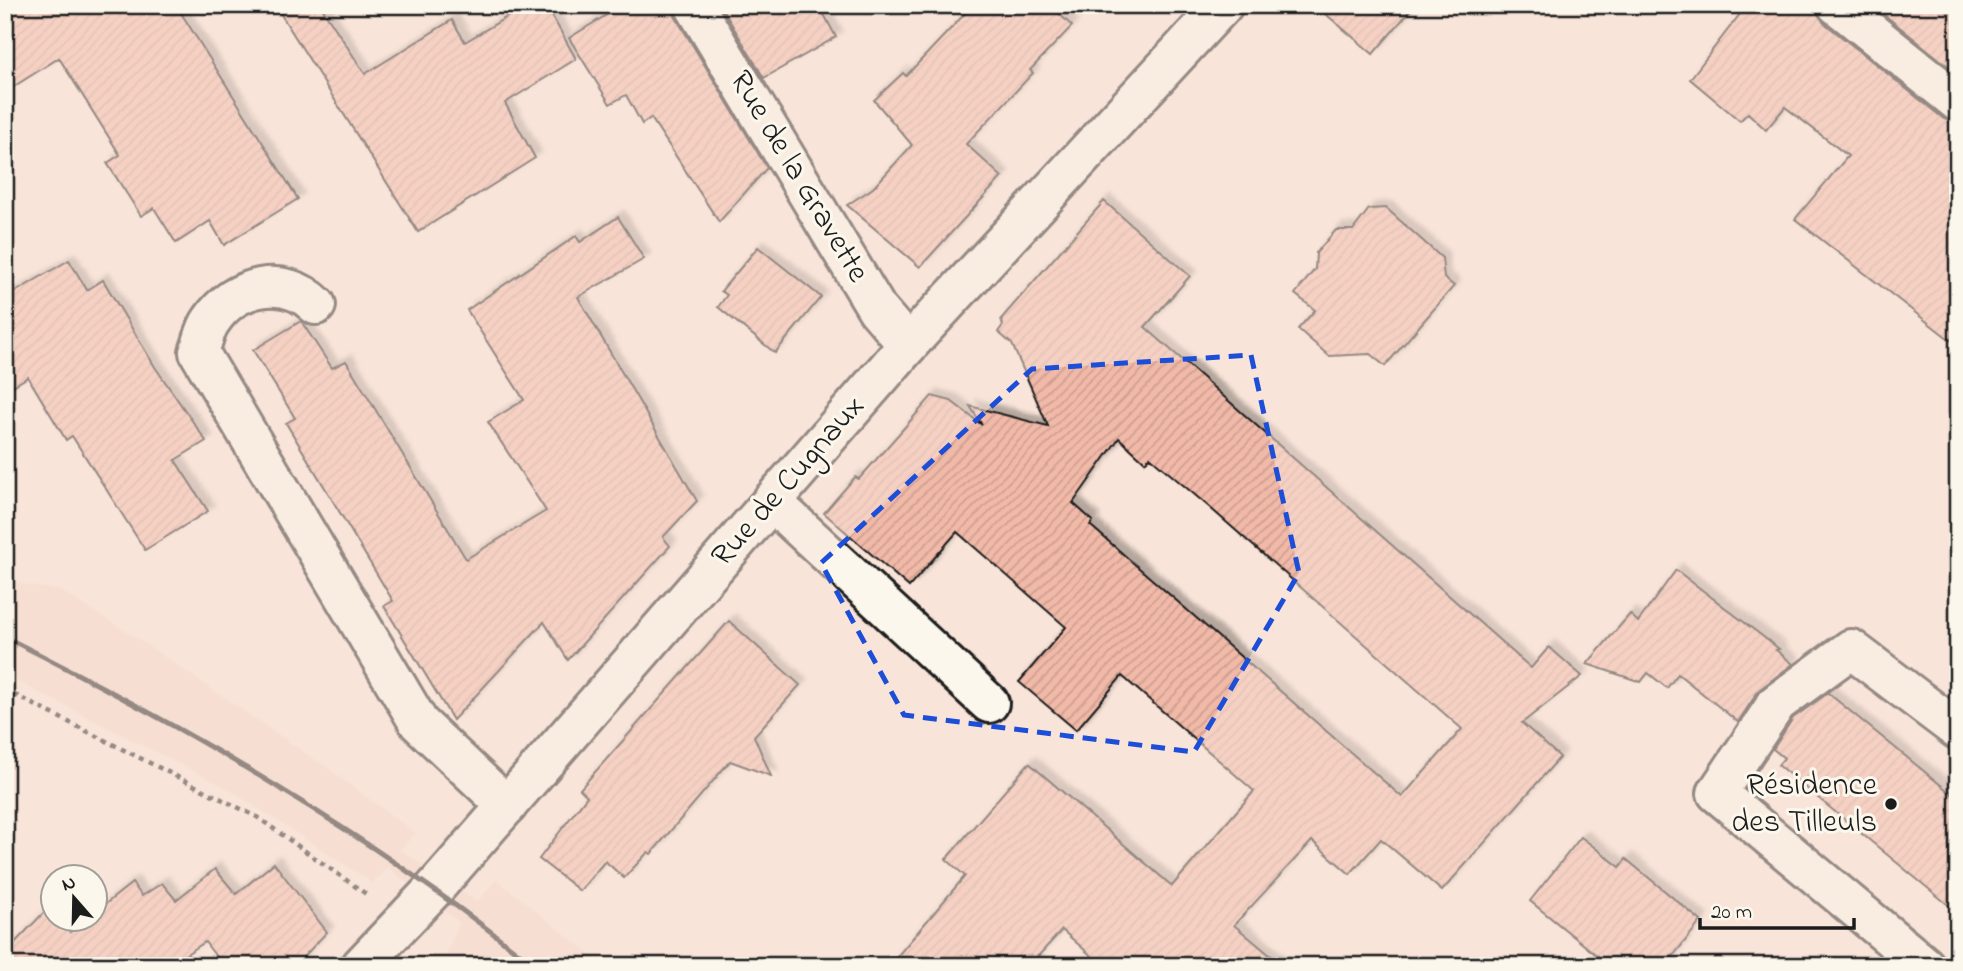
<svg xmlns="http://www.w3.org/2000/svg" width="1963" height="971" font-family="'Indie Flower',sans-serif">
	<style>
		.built { fill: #f6d7ca }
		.building { fill: url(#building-hatch); stroke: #1c1c1c; stroke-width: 2; fill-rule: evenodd; filter: url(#shadow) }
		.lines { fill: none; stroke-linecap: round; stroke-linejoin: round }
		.minor-casing { stroke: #1c1c1c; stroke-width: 44 }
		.path { stroke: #1c1c1c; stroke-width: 4.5; stroke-dasharray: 5 5; stroke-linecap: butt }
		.minor { stroke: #fbf7ec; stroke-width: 38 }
		.rail { stroke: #1c1c1c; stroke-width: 5 }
		.marked { fill: none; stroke: #1d4ed8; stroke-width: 5; stroke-dasharray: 14 9; stroke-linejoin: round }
		.poi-dot { fill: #1c1c1c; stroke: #fbf7ec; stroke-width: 2.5 }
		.labels { text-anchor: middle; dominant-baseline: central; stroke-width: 6; stroke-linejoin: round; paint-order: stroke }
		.street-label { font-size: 32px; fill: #1c1c1c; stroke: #fbf7ec }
		.poi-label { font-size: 32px; fill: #1c1c1c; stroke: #fbf7ec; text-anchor: end }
	</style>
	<defs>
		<pattern id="building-hatch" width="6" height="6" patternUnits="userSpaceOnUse" patternTransform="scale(1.75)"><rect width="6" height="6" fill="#f1b9a8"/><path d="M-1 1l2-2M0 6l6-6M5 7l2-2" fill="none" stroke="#ce9e90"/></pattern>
		<filter id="shadow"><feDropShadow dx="6" dy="-6" stdDeviation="2" flood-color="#0004"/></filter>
	</defs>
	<rect width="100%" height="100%" fill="#f8e4d8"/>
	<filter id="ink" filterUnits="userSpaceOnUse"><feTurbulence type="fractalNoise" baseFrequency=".0143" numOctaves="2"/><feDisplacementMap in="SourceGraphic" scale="14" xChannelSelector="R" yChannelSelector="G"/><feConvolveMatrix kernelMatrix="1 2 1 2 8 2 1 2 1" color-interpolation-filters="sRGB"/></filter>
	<g filter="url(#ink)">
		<polygon class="built" points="5,581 61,591 135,637 326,767 415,833 400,850 477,902 497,880 605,966 460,966 446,955 460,923 387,867 373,883 227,788 5,675"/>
		<g class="building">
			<polygon points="5,5 176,5 298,199 224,245 210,221 176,243 154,208 141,216 107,163 120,155 59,58 5,92"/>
			<polygon points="275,5 320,5 365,74 452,20 465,42 527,5 546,5 576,59 505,103 535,158 418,232"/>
			<polygon points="623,5 672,5 675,16 767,168 719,222 651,118 642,124 626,95 610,104 569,38"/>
			<polygon points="720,5 819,5 836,37 764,78"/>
			<polygon points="973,5 1050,5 1072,26 1030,70 1033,73 966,144 1002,177 920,267 847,205 873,188 912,145 874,100 903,73 906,76"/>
			<polygon points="1315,5 1415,5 1373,54"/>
			<polygon points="1747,5 1816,5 1823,22 1944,119 1958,123 1958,346 1795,219 1848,156 1785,107 1766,130 1748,113 1740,121 1690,79"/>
			<polygon points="1872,5 1958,5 1958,74"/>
			<path d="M1104 201 1190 276 1145 327 1531 668 1549 647 1582 676 1522 723 1560 757 1442 891 1381 839 1350 874 1312 841 1234 925 1283 966H1103L1062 930 1029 966H889L965 876 946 859 1029 763 1172 886 1254 791 1122 676 1076 730 1019 682 1066 627 957 532 909 587 824 513 855 477 859 479 932 396 951 401 982 425 970 406 1048 426 1012 344 998 332 1003 325 1001 319ZM1119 438 1145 462 1150 457 1208 506 1462 729 1402 797 1147 575 1090 525 1093 521 1073 503Z"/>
			<polygon points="1386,208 1442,258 1444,278 1454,286 1385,366 1370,354 1329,356 1298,329 1315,310 1295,294 1315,269 1316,253 1336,230 1353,230 1369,209"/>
			<polygon points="618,217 644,259 578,297 697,501 663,537 670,546 568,660 544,622 453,720 384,606 393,601 286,423 295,418 253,350 301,321 332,368 346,361 466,559 546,511 488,422 524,400 467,310 576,236 580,242"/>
			<polygon points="758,247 821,297 775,353 718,307 727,295 721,291"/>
			<polygon points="69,260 87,290 103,280 155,367 206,441 175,460 208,511 145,550 72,436 66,440 28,377 5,391 5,298"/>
			<polygon points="1676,570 1779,649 1776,650 1793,664 1759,690 1738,722 1678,674 1667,688 1648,673 1641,682 1587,664 1630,614 1638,622"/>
			<polygon points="729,621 800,685 754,736 771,776 730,761 651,854 648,852 624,878 605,861 580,891 539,859 587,796 580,789"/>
			<polygon points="1828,693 1958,799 1958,913 1778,765 1784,758 1773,749 1793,718"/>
			<polygon points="1581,837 1620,867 1626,859 1701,921 1665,966 1610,966 1530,901"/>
			<polygon points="274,863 327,932 295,966 223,966 205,942 168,966 5,966 5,953 51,905 52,919 61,919 70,932 88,919 94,919 94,913 132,883 142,896 162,883 176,900 215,869 236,894"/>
		</g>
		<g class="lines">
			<defs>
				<g id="minor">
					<polyline points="694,5 877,309 908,345"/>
					<polyline points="1837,5 1958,102"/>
					<path d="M316 305C284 274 235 285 211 321 205 329 203 342 199 352L419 723 507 806"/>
					<polyline points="772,502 989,703"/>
					<polyline points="361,966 434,889 908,345 1223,5"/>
					<polyline points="1925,966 1717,793 1777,703 1851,649 1958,730"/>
				</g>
			</defs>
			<use href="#minor" class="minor-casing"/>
			<polyline class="path" points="5,690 257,817 366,894"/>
			<use href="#minor" class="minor"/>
			<path class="rail" d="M5 637C191 730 372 836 535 966"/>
		</g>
	</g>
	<path d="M0 0H1963V971H0ZM1251 355 1299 573 1194 752 904 715 821 563 1032 369Z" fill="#f8e4d8" fill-opacity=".55" fill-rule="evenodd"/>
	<path class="marked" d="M1251 355 1299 573 1194 752 904 715 821 563 1032 369Z"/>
	<circle class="poi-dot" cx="1891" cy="804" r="7"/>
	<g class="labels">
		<g class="street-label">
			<text transform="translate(798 177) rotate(59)">Rue de la Gravette</text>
			<text transform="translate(789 482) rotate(-49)">Rue de Cugnaux</text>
		</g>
		<g class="poi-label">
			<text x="1877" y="786">Résidence<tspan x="1877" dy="37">des Tilleuls</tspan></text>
		</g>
	</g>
	<rect width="1963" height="971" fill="none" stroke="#fbf7ec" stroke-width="28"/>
	<rect x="14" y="14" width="1935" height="943" fill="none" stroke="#1c1c1c" stroke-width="2.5" filter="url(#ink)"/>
	<g transform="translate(74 898) rotate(340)"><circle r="33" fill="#fbf7ec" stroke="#a29f99" stroke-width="2"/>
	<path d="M0-5L12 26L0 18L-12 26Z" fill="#1c1c1c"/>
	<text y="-10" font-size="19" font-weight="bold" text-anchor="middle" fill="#1c1c1c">N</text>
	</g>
	<path d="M1700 918v10h154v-10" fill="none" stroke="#1c1c1c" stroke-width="3.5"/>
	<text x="1711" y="918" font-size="21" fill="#1c1c1c" stroke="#fbf7ec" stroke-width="5" paint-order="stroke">20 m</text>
</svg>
